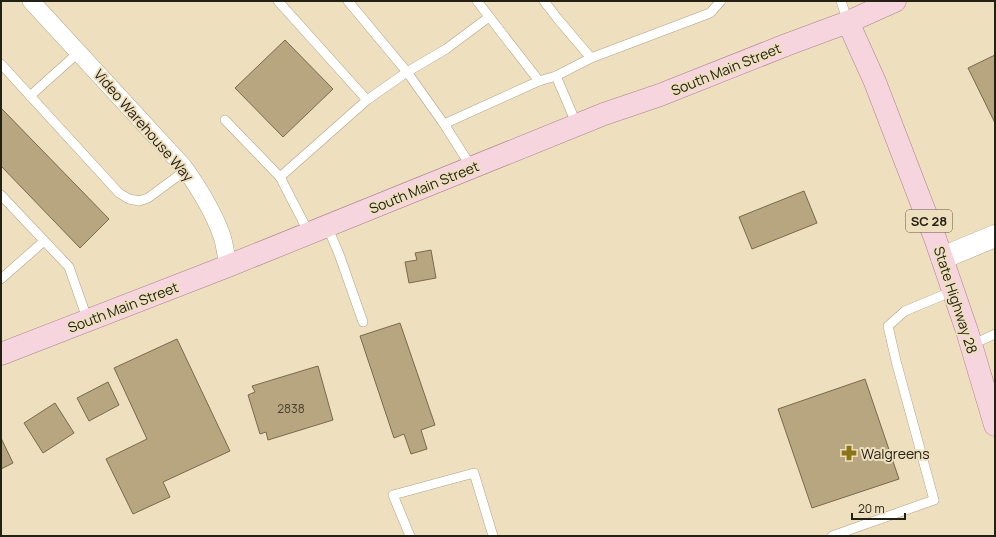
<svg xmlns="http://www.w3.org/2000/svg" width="996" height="537" font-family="Manrope,sans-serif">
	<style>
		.building { fill: #b8a681; stroke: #786a4d }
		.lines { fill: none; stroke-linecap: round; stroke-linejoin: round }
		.lane-casing { stroke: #b1a284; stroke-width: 10 }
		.street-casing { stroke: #b1a284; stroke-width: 18 }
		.secondary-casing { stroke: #b1a284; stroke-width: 23 }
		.primary-casing { stroke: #a98389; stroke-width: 23 }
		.lane { stroke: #fff; stroke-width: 9 }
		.street { stroke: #fff; stroke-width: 17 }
		.secondary { stroke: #fff; stroke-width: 22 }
		.primary { stroke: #f6d5de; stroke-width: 22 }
		.labels { text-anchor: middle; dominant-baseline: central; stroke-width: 4; stroke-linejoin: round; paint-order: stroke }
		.number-label { font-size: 12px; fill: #4a422f }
		.shield { fill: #eedfbf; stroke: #615947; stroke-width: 1 }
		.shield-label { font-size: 13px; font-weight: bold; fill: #252014 }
		.street-label { font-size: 14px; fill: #252014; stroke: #eedfbf }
		.poi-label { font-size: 14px; fill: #252014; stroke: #eedfbf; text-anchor: start }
	</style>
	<rect width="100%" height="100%" fill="#eedfbf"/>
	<g class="building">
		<polygon points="285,40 333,89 283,137 235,88"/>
		<polygon points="995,55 995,123 968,68"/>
		<polygon points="1,108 109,219 80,248 1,166"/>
		<polygon points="804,191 817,223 752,249 739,217"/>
		<polygon points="431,250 436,278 409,283 405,262 417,260 415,253"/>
		<polygon points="400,323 435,425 421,430 427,449 411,454 404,434 394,438 360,336"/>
		<polygon points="177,339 230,451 163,482 170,497 133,514 106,459 147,439 114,368"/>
		<polygon points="318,366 333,420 268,440 266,432 260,434 248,395 255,392 252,386"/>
		<polygon points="865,379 899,479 812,508 778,409"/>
		<polygon points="108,382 119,405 89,421 77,398"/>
		<polygon points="55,403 74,433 43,453 24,423"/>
		<polygon points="1,438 13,463 1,469"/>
	</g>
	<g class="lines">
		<defs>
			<g id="lane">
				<polyline points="278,1 367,100"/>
				<polyline points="348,1 407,72 446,49 489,17"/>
				<polyline points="477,1 539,81"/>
				<polyline points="544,1 557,18 591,58"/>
				<polyline points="841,1 848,22"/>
				<polyline points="1,64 119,193 129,199 139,201 148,198 186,170"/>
				<polyline points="556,76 577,125"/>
				<polyline points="30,96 79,52"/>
				<polyline points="225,120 280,177"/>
				<polyline points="444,124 472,168"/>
				<polyline points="1,195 69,267 88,321"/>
				<polyline points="327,226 339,254 363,322"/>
				<polyline points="309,233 280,177 367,100 407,72 444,124 539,81 556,76 591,58 710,13 721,1"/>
				<polyline points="1,279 44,241"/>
				<polyline points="971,345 995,334"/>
				<polyline points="410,536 393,495 474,473 493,536"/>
				<polyline points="832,536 934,500 896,361 888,326 905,311 953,291"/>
			</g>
			<path id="street" d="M31 1 183 166C199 188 213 211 222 236 225 246 226 256 228 266"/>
			<polyline id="secondary" points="942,258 995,236"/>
			<g id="primary">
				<polyline points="848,22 875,82 935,238 967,331 995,425"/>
				<polyline points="1,354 228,266 604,114 660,95 786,45 848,22 895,1"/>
			</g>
		</defs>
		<use href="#lane" class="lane-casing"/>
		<use href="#street" class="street-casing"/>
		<use href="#secondary" class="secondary-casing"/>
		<use href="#primary" class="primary-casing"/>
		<use href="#lane" class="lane"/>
		<use href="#street" class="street"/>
		<use href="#secondary" class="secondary"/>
		<use href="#primary" class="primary"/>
	</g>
	<defs>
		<symbol id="pharmacy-bare" viewBox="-9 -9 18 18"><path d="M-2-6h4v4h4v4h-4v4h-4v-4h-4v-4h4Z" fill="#8c7418" stroke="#eedfbf" stroke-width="2.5" paint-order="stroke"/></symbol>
	</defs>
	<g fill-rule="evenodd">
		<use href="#pharmacy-bare" x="838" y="442" width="22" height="22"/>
	</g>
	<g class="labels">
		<g class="number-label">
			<text x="291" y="408">2838</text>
		</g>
		<rect class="shield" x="906" y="210" width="46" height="22" rx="3"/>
		<g class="shield-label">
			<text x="929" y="221">SC 28</text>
		</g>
		<g class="street-label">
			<text transform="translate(726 69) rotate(-22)">South Main Street</text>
			<text transform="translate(144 125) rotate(49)">Video Warehouse Way</text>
			<text transform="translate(424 187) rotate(-22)">South Main Street</text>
			<text transform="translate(956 300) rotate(72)">State Highway 28</text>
			<text transform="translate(123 307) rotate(-21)">South Main Street</text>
		</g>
		<g class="poi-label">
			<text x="861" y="453">Walgreens</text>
		</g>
	</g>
	<rect width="996" height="537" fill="none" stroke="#252014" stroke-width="4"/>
	<path d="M852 513v6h53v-6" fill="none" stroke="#252014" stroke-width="2"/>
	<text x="858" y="513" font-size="12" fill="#252014" stroke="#eedfbf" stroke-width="3" paint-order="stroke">20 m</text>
</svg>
